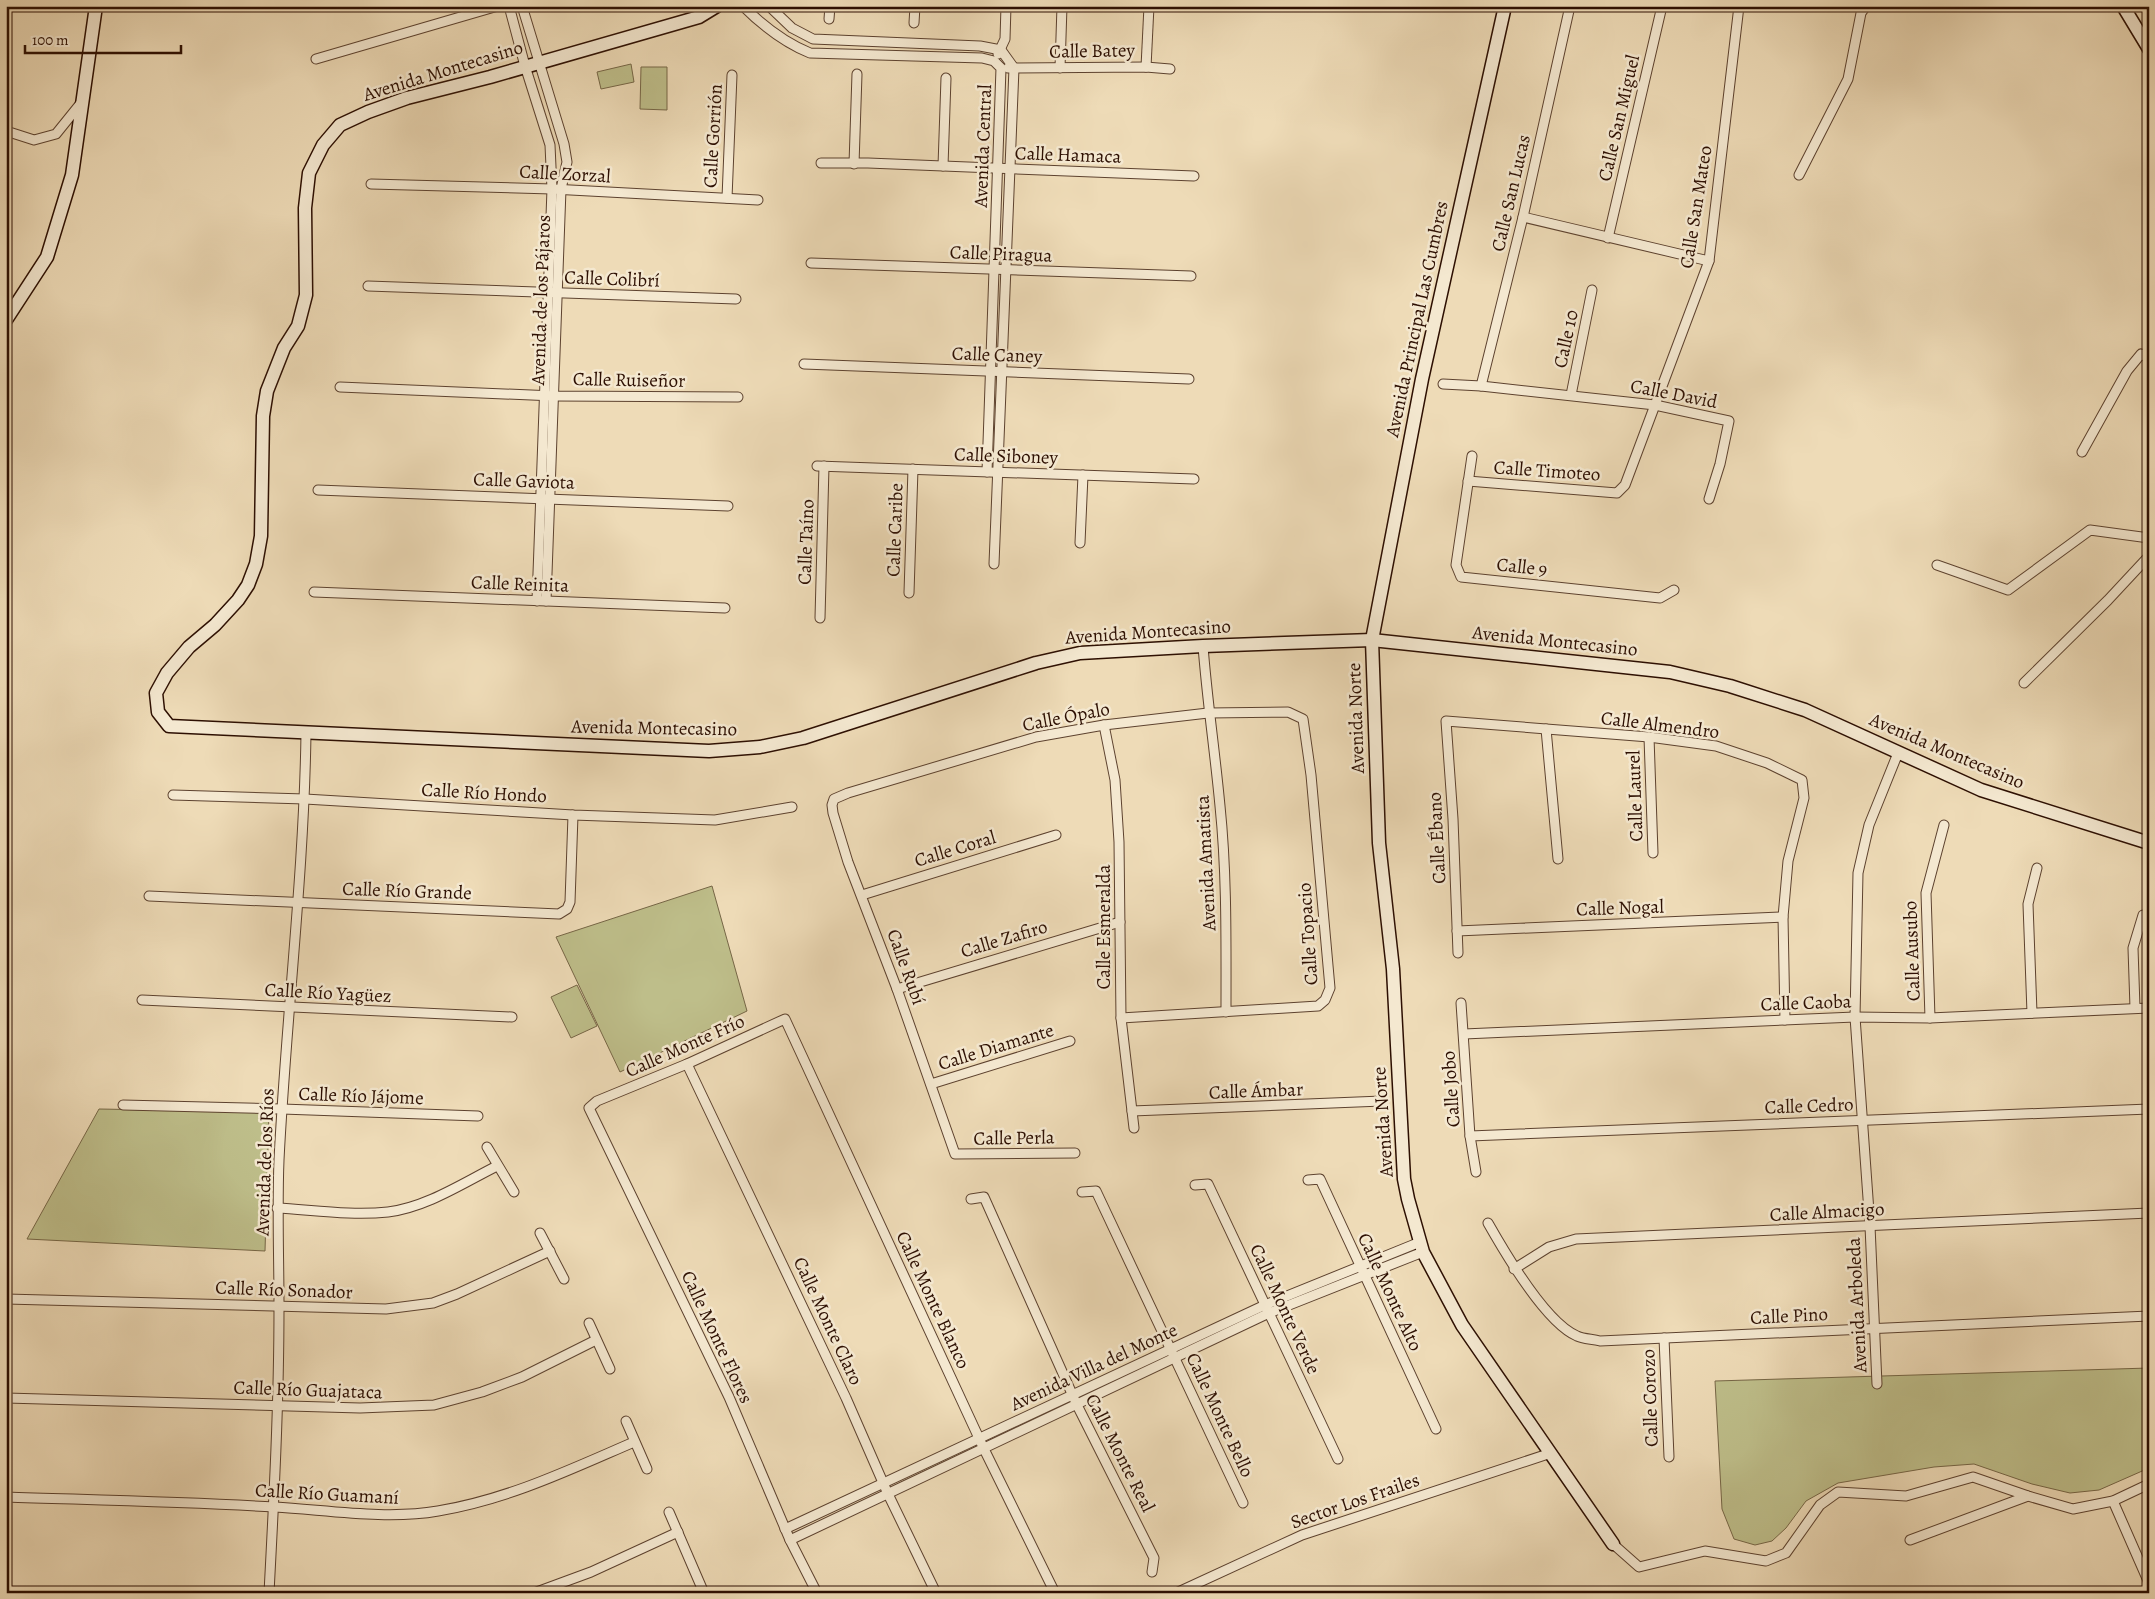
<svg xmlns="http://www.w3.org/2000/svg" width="2155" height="1599" font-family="Alegreya,serif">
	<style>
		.green { fill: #bebe8a; stroke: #766646 }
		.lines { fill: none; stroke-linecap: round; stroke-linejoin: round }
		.street-casing { stroke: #5d422f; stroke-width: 11 }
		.secondary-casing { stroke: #2d0f02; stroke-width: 15 }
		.street { stroke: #f4e8d0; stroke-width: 9 }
		.secondary { stroke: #f4e8d0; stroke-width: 12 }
		.labels { text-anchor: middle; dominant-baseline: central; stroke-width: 5; stroke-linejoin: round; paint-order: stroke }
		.street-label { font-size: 19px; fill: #2d0f02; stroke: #f4e8d0 }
	</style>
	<rect width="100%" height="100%" fill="#eedbb7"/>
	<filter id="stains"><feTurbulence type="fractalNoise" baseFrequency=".004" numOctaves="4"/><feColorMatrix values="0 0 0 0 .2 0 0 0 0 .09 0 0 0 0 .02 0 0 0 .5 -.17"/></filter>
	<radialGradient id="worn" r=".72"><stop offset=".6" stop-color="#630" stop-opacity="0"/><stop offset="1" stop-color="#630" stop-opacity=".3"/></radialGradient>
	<g class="green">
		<polygon points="631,64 634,82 601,89 597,72"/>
		<polygon points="641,67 667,67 667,110 640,109"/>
		<polygon points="712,886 747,1011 620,1072 556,937"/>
		<polygon points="577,985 597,1026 571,1038 551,997"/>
		<polygon points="99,1109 269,1112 265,1251 27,1239"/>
		<polygon points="2149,1368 2149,1468 2099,1490 2070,1493 2032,1484 1974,1464 1934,1467 1838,1483 1806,1501 1786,1528 1772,1541 1755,1545 1734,1539 1722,1509 1715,1381"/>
	</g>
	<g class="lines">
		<defs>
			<g id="street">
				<polyline points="509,6 525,66 550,145 552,189 537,601"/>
				<polyline points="522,6 564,144 567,162 561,189 546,601"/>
				<path d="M743 6C763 26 783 42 810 53L982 58 994 61 1001 68 987 472"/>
				<polyline points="769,6 792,28 813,39 980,46 1001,50 1014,68 994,564"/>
				<polyline points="829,19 830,6"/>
				<polyline points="914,23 915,6"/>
				<polyline points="998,54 1005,39 1006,6"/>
				<polyline points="316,59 498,6"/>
				<polyline points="1146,67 1149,6"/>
				<polyline points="1008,68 1146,67 1170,69"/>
				<polyline points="1060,68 1062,6"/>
				<polyline points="6,131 34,140 56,134 81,103"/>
				<polyline points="821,163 868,163 1194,176"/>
				<polyline points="854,164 857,74"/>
				<polyline points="943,166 946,78"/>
				<polyline points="1799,175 1848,79 1861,13 1866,6"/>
				<polyline points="371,184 552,189 758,200"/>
				<polyline points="727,198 732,75"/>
				<polyline points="1523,217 1709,261"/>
				<polyline points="1608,238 1662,6"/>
				<polyline points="811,263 1191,276"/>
				<polyline points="368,286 736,299"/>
				<polyline points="804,364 1189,379"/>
				<polyline points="1443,384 1481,386 1655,405 1729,421 1720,464 1709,499"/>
				<polyline points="1481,386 1523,217 1570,6"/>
				<polyline points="340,387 554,396 738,397"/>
				<polyline points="1571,395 1592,290"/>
				<polyline points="2082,452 2127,371 2141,354 2149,358"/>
				<polyline points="1472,456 1456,565 1461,577 1660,598 1674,590"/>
				<polyline points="817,466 1194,479"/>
				<polyline points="1468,481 1617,493 1625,485 1709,261 1739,6"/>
				<polyline points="318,490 728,506"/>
				<polyline points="1080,543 1083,475"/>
				<polyline points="1937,565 2008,590 2090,530 2149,538"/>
				<polyline points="314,592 725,608"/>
				<polyline points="909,593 913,469"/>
				<polyline points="820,618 824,466"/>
				<path d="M1203 646C1207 699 1215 752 1220 806 1227 874 1226 943 1226 1012"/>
				<polyline points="2024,683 2108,600 2149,556"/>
				<polyline points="1104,725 1115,780 1119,842 1121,1018 1134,1128"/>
				<polyline points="1546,729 1558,859"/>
				<polyline points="1649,737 1653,853"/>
				<polyline points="173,795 305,799 573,815 715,820 792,807"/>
				<polyline points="862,895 1056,835"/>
				<polyline points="149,896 559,914 567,909 570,902 573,815"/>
				<polyline points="1457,931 1783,917"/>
				<polyline points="1458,953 1453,819 1446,721 1649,737 1716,746 1767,763 1802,780 1804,798 1788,861 1783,917 1785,1020"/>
				<polyline points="897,989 1120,922"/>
				<polyline points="142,1000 512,1017"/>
				<polyline points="1461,1003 1470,1136 1476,1172"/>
				<polyline points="2135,1008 2133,948 2143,915"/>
				<polyline points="2032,1013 2028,904 2037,868"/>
				<polyline points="1930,1018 1926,893 1944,825"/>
				<polyline points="1464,1034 1855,1017 1930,1018 2149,1008"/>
				<polyline points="687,1064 846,1398 888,1494 936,1593"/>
				<polyline points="931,1084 1070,1041"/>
				<polyline points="123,1105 282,1109 478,1116"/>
				<polyline points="1132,1111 1382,1101"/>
				<polyline points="1470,1136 2149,1109"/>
				<polyline points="487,1147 514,1192"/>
				<polyline points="1075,1153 955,1154 897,989 848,862 833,813 832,805 834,799 848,793 1036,737 1104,725 1208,713 1288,712 1303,719 1311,775 1330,988 1325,1000 1318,1006 1121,1018"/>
				<polyline points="1308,1180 1320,1179 1436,1429"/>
				<polyline points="1195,1185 1208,1184 1338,1459"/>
				<polyline points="1082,1192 1096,1191 1243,1503"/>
				<polyline points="971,1199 984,1197 1077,1405 1154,1558 1152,1572"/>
				<path d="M277 1208C313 1210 352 1216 388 1212 427 1207 463 1183 497 1166"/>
				<path d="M1488 1223C1505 1253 1546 1323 1577 1336 1583 1339 1592 1339 1600 1341L2149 1316"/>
				<polyline points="540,1233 564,1279"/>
				<polyline points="1514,1269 1549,1247 1576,1239 2149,1213"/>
				<polyline points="6,1299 386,1309 433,1303 457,1294 550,1251"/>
				<polyline points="589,1323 610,1369"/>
				<polyline points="1664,1338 1669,1457"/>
				<polyline points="1877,1384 1870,1226 1855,1017 1858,873 1869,825 1898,753"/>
				<polyline points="6,1398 360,1408 434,1405 482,1392 522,1377 596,1340"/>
				<polyline points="626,1421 647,1469"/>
				<path d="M6 1497C96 1500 186 1502 275 1507 327 1510 387 1520 438 1511 509 1499 569 1470 634 1442"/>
				<polyline points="2113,1501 2149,1583"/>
				<polyline points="669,1512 704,1593"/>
				<polyline points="785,1529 1265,1305 1420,1242"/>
				<polyline points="790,1540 1269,1313 1423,1252"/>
				<polyline points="1910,1540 2028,1496"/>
				<polyline points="1613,1544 1639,1567 1705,1551 1766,1561 1786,1553 1820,1505 1838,1492 1906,1496 1973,1477 2028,1496 2073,1509 2113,1501 2149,1484"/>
				<path d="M269 1593C274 1498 279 1403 279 1307 279 1258 277 1209 279 1160 286 1018 304 875 306 733"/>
				<polyline points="534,1593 591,1572 678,1532"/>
				<polyline points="817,1593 790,1540 729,1397 589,1108 597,1101 687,1064 785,1019 984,1449 1055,1593"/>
				<polyline points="1176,1593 1302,1535 1551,1453"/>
			</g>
			<g id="secondary">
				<polyline points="717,6 699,17 490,77 407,98 368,112 340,125 323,145 309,173 305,208 306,295 298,326 284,348 267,391 263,416 261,536 256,564 248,585 238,600 215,625 189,647 167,673 156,693 158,712 169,726 709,751 760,747 803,738 1036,663 1080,653 1203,646 1372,640 1670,672 1730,686 1805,710 1981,790 2149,843"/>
				<polyline points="1505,6 1422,379 1372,640 1379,843 1393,969 1404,1179 1408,1199 1423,1252 1462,1325 1613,1544"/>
				<polyline points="2123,6 2149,49"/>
				<polyline points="6,320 47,257 72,175 96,6"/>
			</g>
		</defs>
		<use href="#street" class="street-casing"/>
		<use href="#secondary" class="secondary-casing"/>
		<use href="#street" class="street"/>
		<use href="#secondary" class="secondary"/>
	</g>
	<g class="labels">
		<g class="street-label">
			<text transform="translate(1092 51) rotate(-1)">Calle Batey</text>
			<text transform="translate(443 71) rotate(-17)">Avenida Montecasino</text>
			<text transform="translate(1619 118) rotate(-77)">Calle San Miguel</text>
			<text transform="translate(713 136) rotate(-87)">Calle Gorrión</text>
			<text transform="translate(983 146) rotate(-88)">Avenida Central</text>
			<text transform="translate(1068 155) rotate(2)">Calle Hamaca</text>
			<text transform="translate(565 174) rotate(3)">Calle Zorzal</text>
			<text transform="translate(1511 193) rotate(-77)">Calle San Lucas</text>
			<text transform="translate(1696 207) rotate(-81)">Calle San Mateo</text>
			<text transform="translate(1001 254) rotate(2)">Calle Piragua</text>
			<text transform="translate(612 279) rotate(2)">Calle Colibrí</text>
			<text transform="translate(541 300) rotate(-88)">Avenida de los Pájaros</text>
			<text transform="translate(1417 319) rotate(-78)">Avenida Principal Las Cumbres</text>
			<text transform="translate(1566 339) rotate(-78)">Calle 10</text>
			<text transform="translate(997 355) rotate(2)">Calle Caney</text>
			<text transform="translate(629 380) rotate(1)">Calle Ruiseñor</text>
			<text transform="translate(1674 394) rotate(11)">Calle David</text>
			<text transform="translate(1006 456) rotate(2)">Calle Siboney</text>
			<text transform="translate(1547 471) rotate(4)">Calle Timoteo</text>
			<text transform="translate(524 481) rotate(2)">Calle Gaviota</text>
			<text transform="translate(895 530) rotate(-88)">Calle Caribe</text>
			<text transform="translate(806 542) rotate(-88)">Calle Taíno</text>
			<text transform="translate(1522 567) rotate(6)">Calle 9</text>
			<text transform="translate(520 584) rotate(2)">Calle Reinita</text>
			<text transform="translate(1148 632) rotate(-4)">Avenida Montecasino</text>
			<text transform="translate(1555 641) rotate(6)">Avenida Montecasino</text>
			<text transform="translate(1066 717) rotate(-11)">Calle Ópalo</text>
			<text transform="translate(1356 718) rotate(-92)">Avenida Norte</text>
			<text transform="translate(1660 725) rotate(7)">Calle Almendro</text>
			<text transform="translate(654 728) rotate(1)">Avenida Montecasino</text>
			<text transform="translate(1947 751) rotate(23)">Avenida Montecasino</text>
			<text transform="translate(484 793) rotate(3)">Calle Río Hondo</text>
			<text transform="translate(1635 796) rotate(-92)">Calle Laurel</text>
			<text transform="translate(1437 838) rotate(-93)">Calle Ébano</text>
			<text transform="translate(955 849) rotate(-17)">Calle Coral</text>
			<text transform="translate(1206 863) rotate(-93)">Avenida Amatista</text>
			<text transform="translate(407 891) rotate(2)">Calle Río Grande</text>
			<text transform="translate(1620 908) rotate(-2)">Calle Nogal</text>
			<text transform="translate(1104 927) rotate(-90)">Calle Esmeralda</text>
			<text transform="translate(1308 934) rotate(-94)">Calle Topacio</text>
			<text transform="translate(1004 939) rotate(-17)">Calle Zafiro</text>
			<text transform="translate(1912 951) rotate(-92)">Calle Ausubo</text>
			<text transform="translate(906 967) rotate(70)">Calle Rubí</text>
			<text transform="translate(328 993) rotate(3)">Calle Río Yagüez</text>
			<text transform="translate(1806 1003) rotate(-2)">Calle Caoba</text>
			<text transform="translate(685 1046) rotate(-24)">Calle Monte Frío</text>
			<text transform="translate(996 1047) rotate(-17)">Calle Diamante</text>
			<text transform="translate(1451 1089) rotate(-94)">Calle Jobo</text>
			<text transform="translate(1256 1091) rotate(-2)">Calle Ámbar</text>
			<text transform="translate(361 1096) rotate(2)">Calle Río Jájome</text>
			<text transform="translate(1809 1106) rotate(-2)">Calle Cedro</text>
			<text transform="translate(1383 1122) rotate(-94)">Avenida Norte</text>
			<text transform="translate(1014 1138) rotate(-1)">Calle Perla</text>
			<text transform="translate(265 1162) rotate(-88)">Avenida de los Ríos</text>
			<text transform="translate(1827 1212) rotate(-3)">Calle Almacigo</text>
			<text transform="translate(284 1290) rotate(2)">Calle Río Sonador</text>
			<text transform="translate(1390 1292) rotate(65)">Calle Monte Alto</text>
			<text transform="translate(933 1300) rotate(65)">Calle Monte Blanco</text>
			<text transform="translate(1857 1305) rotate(-93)">Avenida Arboleda</text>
			<text transform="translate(1285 1309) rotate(65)">Calle Monte Verde</text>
			<text transform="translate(1789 1316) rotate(-3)">Calle Pino</text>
			<text transform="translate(828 1321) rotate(65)">Calle Monte Claro</text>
			<text transform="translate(717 1337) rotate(65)">Calle Monte Flores</text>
			<text transform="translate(1094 1367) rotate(-25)">Avenida Villa del Monte</text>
			<text transform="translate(308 1390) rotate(2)">Calle Río Guajataca</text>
			<text transform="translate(1650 1398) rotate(-92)">Calle Corozo</text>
			<text transform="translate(1220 1415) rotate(65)">Calle Monte Bello</text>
			<text transform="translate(1120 1453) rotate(63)">Calle Monte Real</text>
			<text transform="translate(327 1494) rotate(3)">Calle Río Guamaní</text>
			<text transform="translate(1355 1501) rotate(-19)">Sector Los Frailes</text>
		</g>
	</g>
	<rect width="2155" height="1599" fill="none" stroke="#eedbb7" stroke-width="25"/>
	<rect x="8" y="8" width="2140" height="1584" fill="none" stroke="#2d0f02" stroke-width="2.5"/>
	<rect x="12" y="12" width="2130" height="1574" fill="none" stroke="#2d0f02"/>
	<path d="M25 45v8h156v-8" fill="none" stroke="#2d0f02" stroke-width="2.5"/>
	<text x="32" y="45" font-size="15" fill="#2d0f02" stroke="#f4e8d0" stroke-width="4" paint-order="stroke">100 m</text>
	<rect width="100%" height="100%" filter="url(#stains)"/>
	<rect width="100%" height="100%" fill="url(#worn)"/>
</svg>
